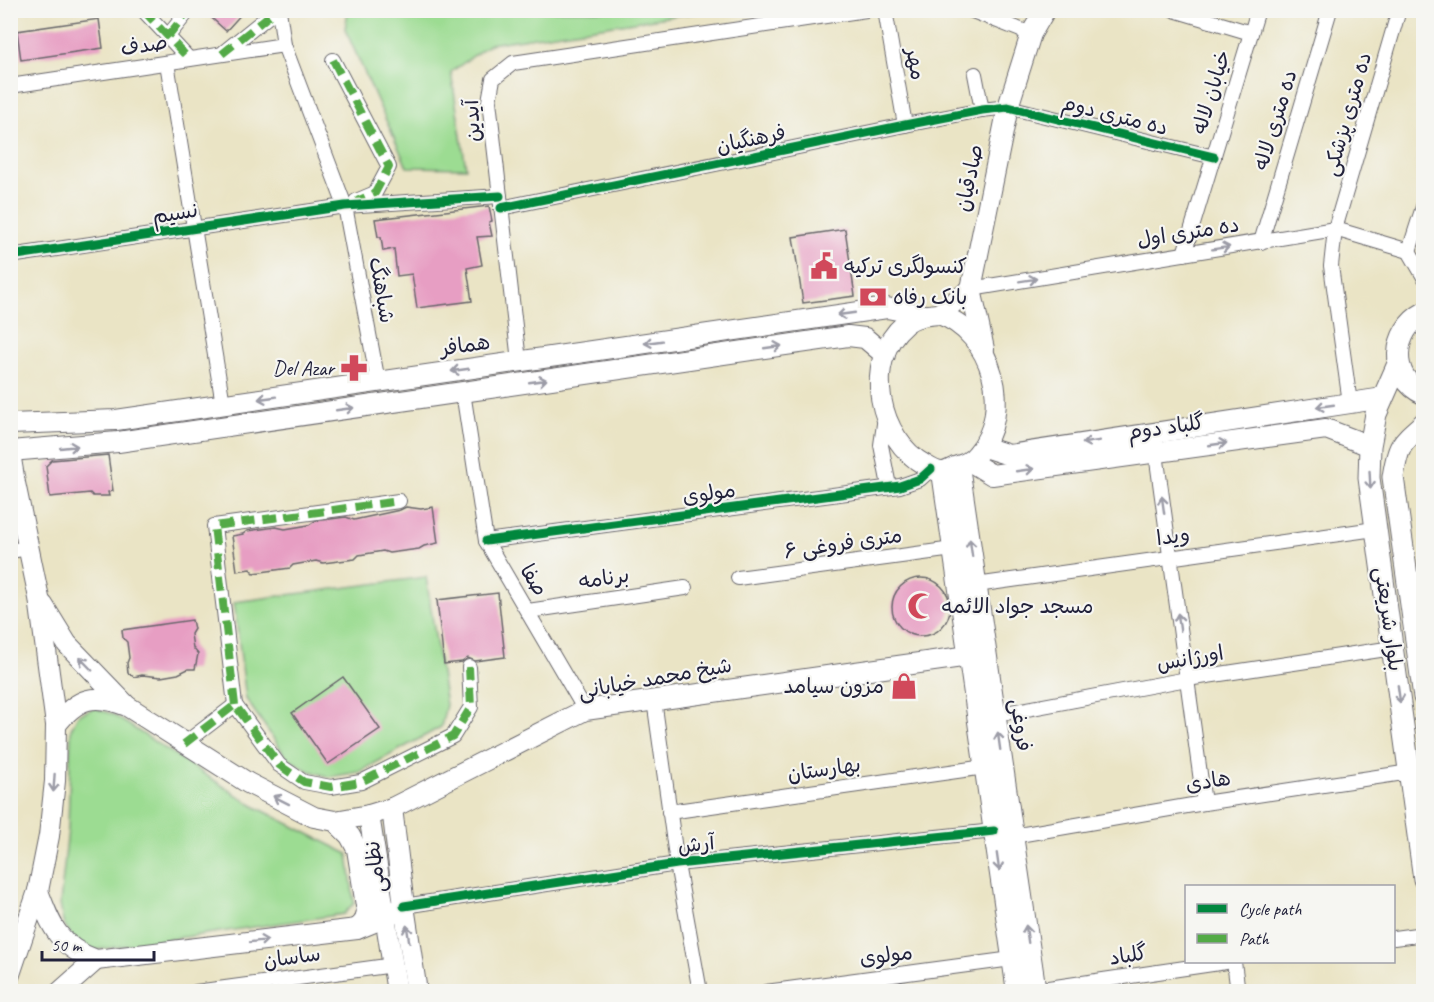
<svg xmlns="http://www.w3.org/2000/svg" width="1434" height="1002" font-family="Caveat,'Playpen Sans Arabic',sans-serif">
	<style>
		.green { fill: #9cdc92; stroke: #5f7f66; stroke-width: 1.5 }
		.building { fill: #e79ec3 }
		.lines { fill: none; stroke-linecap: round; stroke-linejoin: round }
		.street-casing { stroke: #68666b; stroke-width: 16 }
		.secondary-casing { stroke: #68666b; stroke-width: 22 }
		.primary-casing { stroke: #68666b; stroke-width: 23 }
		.street { stroke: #fff; stroke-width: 14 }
		.secondary { stroke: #fff; stroke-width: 20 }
		.primary { stroke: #fff; stroke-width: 21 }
		.quiet { stroke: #53aa46; stroke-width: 8; stroke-dasharray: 15 8; stroke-linecap: butt }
		.cycleway-casing { stroke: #f6f6f2; stroke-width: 13 }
		.cycleway { stroke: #00873e; stroke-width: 9 }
		.oneway { stroke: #9c9ca7 }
		.labels { text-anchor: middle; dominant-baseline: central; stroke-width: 4.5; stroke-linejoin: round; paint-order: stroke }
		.street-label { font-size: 21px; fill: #22223b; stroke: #f6f6f2 }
		.poi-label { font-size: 21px; fill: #22223b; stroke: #f6f6f2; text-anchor: start }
	</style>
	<rect width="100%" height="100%" fill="#f6f6f2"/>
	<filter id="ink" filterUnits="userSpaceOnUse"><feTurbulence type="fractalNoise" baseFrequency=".0167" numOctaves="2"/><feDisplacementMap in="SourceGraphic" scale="12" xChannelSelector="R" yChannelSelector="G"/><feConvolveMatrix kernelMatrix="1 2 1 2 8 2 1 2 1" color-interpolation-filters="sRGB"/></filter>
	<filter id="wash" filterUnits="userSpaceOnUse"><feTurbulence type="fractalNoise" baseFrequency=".008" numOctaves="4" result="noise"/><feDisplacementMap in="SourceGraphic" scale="24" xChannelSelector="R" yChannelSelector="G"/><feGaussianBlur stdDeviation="1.35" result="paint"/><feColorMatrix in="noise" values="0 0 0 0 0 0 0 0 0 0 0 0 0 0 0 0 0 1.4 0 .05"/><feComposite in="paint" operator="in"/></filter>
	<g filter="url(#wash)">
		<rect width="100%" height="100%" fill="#eae4c5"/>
		<g class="green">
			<polygon points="348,11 348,10 706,11 490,44 451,72 466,168 407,167 345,29"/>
			<polygon points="426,577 446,705 441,727 359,772 329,777 307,770 287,758 246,699 234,602"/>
			<polygon points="94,708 112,714 252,805 348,854 354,903 344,914 95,950 74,940 63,922 60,904 68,829 71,729 78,715"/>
		</g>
		<g id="blocks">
			<g class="building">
				<polygon points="203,10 245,10 226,31"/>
				<polygon points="99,19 103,48 21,60 17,31"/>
				<polygon points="489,206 492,221 489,222 492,236 477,237 482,265 467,268 472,301 417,308 412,274 397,276 394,249 383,251 381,237 378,237 375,219"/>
				<polygon points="845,229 855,296 803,303 793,237"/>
				<polygon points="108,455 113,491 108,492 109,496 93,496 90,493 50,497 46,466 52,460"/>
				<polygon points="406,507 421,509 433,507 438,543 424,546 419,549 389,553 383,551 359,555 355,559 323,563 316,561 293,565 290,568 254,573 250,569 237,571 232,536 243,534 247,531 276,527 285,529 309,525 315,521 346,517 354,520 400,510"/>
				<circle cx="921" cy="607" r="29"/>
				<polygon points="498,593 505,657 475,661 468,658 462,662 444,664 437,600"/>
				<polygon points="192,620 194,629 191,634 193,648 198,654 195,669 188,669 178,674 161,677 142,675 134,677 128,673 127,663 129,658 127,642 123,638 122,630"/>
				<polygon points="343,677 380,729 328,764 292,713"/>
			</g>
		</g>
	</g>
	<g filter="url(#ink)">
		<use href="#blocks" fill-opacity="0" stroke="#68666b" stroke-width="1.5"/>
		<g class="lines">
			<defs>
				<g id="street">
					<polyline points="143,10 189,59"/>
					<polyline points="279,10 284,45 345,206 378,382"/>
					<polyline points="885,10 905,125"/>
					<polyline points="970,10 1031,34"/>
					<polyline points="1174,10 1251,33"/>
					<polyline points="168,36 189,10"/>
					<polyline points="224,52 276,10"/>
					<polyline points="333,60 389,167 375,193 356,201"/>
					<polyline points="167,63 223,404"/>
					<polyline points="975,74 982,110"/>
					<polyline points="10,86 284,45"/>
					<polyline points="501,208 905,125 982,110 1008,107 1214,157"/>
					<polyline points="1261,242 1330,10"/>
					<polyline points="1409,251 1424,204"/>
					<polyline points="1409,251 1424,277"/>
					<polyline points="1184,254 1258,10"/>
					<polyline points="10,256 345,206 500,196"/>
					<polyline points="971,289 1335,229 1409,251"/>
					<polyline points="519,361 489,101 493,79 513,63 866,10"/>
					<polyline points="463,392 486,541 585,710"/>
					<polyline points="1350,403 1331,266 1335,229 1399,10"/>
					<polyline points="885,417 881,445 889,486"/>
					<polyline points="1155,446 1204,803"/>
					<polyline points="486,541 900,486 920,479 931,469"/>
					<polyline points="10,551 28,548"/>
					<polyline points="738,578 953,549"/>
					<polyline points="1407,580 1424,578"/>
					<polyline points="976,585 1375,529"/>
					<polyline points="528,611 685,588"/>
					<polyline points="654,700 677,864 700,992"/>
					<polyline points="235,705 214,526 399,501"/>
					<polyline points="995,715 1187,679 1393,648"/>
					<polyline points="184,744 235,705 279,765 304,782 331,787 361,782 453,736 471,707 469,667"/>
					<polyline points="669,812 985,767"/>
					<polyline points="1013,836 1204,803 1410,772"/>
					<polyline points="404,906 677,864 994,831"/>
					<polyline points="1394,938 1424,934"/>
					<polyline points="1234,962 1238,992"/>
					<polyline points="1035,990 1226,962"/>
					<polyline points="196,992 394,965"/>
					<polyline points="766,992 1012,959"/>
				</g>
				<g id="secondary">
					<path d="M939 314C992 332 1015 411 977 454 971 462 964 464 955 467 951 469 946 472 942 472 936 472 930 468 925 465 879 440 861 361 905 324 914 316 927 315 939 314Z"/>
					<polyline points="939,314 971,289"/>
					<polyline points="984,349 971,289 1008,107 1031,34 1045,10"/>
					<polyline points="10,424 116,420 887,308 924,315"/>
					<polyline points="984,447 1009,455 1383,398"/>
					<polyline points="10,451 118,442 848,336 865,338 885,355"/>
					<polyline points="10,453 15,483 39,598 56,725 55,781 49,836 38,891 10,974"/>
					<polyline points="971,462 992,475 1326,429 1370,446"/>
					<polyline points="959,466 1036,992"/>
					<polyline points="942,472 1017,992"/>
					<polyline points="43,605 67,644 125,704"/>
					<path d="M56 725C78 697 94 693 127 706L248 783 314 817 335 821 350 836 357 849 367 912 364 922 357 929"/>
					<polyline points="392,808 404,906 417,992"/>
					<polyline points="369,815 397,992"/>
					<polyline points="335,821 369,815 392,808 585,710 969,656"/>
					<path d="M38 891C51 926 59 947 96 960L357 929 384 918 404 906"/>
					<polyline points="60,992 96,960"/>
				</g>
				<g id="primary">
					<path d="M1424 313C1392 330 1388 378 1424 394"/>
					<polyline points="1398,364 1376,414 1370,446 1369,478 1424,879"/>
					<path d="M1424 423C1400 444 1398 445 1393 477L1424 697"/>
				</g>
			</defs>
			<use href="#street" class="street-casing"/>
			<use href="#secondary" class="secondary-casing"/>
			<use href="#primary" class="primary-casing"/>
			<use href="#street" class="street"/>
			<use href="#secondary" class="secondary"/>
			<use href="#primary" class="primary"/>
			<g class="quiet">
				<polyline points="143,10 189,59"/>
				<polyline points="168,36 189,10"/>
				<polyline points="222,54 276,10"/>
				<polyline points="333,60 389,167 375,193 357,201"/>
				<polyline points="235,705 214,526 399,501"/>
				<polyline points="184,744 235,705 279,765 304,782 331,787 361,782 453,736 471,707 469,667"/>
			</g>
			<defs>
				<g id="cycleway">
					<polyline points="501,208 905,125 982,110 1008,107 1214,157"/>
					<polyline points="10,256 345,206 500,196"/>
					<polyline points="486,541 900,486 920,479 931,469"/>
					<polyline points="404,906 677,864 994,831"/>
				</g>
			</defs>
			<use href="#cycleway" class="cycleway-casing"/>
			<use href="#cycleway" class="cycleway"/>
		</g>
		<defs><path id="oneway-shaft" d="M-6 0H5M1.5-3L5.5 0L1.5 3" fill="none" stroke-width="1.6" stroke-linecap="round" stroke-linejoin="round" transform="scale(1.5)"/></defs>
		<g class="oneway">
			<use href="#oneway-shaft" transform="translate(1221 248) rotate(-9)"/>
			<use href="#oneway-shaft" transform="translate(1028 280) rotate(-9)"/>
			<use href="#oneway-shaft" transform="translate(846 314) rotate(172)"/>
			<use href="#oneway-shaft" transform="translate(653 342) rotate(172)"/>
			<use href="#oneway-shaft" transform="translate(773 347) rotate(-8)"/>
			<use href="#oneway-shaft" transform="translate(460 370) rotate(172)"/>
			<use href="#oneway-shaft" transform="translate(538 381) rotate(-8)"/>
			<use href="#oneway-shaft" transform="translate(267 398) rotate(172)"/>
			<use href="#oneway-shaft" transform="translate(1325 406) rotate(172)"/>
			<use href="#oneway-shaft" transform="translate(345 409) rotate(-8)"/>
			<use href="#oneway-shaft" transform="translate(1091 442) rotate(171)"/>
			<use href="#oneway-shaft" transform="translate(1218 444) rotate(-8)"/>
			<use href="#oneway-shaft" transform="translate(69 447) rotate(-6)"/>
			<use href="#oneway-shaft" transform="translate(1025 470) rotate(-8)"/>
			<use href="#oneway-shaft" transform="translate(1370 480) rotate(87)"/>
			<use href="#oneway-shaft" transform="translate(1163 505) rotate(-98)"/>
			<use href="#oneway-shaft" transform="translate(971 548) rotate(-98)"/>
			<use href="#oneway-shaft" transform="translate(1179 622) rotate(-98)"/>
			<use href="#oneway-shaft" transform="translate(86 664) rotate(-134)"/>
			<use href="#oneway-shaft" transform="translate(1399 694) rotate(82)"/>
			<use href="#oneway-shaft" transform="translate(999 741) rotate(-98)"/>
			<use href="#oneway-shaft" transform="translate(54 783) rotate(94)"/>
			<use href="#oneway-shaft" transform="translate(281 800) rotate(-153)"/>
			<use href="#oneway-shaft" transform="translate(998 862) rotate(82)"/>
			<use href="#oneway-shaft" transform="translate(408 934) rotate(-99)"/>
			<use href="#oneway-shaft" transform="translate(1027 934) rotate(-98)"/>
			<use href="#oneway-shaft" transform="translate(259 941) rotate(-7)"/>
		</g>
	</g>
	<defs>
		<symbol id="civic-bare" viewBox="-9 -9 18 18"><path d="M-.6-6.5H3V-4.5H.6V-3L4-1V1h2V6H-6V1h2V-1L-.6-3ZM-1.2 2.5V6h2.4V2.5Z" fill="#d1495b" stroke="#f6f6f2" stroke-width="2.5" paint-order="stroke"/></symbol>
		<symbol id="bank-bare" viewBox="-9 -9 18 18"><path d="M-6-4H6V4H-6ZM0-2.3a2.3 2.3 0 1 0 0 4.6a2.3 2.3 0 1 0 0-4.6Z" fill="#d1495b" stroke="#f6f6f2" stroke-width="2.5" paint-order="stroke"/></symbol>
		<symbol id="pharmacy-bare" viewBox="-9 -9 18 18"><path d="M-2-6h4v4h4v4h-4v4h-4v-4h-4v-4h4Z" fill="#d1495b" stroke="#f6f6f2" stroke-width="2.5" paint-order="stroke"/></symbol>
		<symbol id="mosque-bare" viewBox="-9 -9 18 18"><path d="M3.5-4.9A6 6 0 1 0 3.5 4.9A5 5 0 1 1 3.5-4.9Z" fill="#d1495b" stroke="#f6f6f2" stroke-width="2.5" paint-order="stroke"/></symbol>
		<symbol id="shop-bare" viewBox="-9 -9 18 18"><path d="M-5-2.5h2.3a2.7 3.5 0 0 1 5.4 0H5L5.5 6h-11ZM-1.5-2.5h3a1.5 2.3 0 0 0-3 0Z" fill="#d1495b" stroke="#f6f6f2" stroke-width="2.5" paint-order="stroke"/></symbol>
	</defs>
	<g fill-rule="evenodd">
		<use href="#civic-bare" x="805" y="247" width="38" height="38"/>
		<use href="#bank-bare" x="854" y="278" width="38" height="38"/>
		<use href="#pharmacy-bare" x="335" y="349" width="38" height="38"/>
		<use href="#mosque-bare" x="902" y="587" width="38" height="38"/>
		<use href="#shop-bare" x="885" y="667" width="38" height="38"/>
	</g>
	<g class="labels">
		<g class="street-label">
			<text transform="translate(144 45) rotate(-9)">صدف</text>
			<text transform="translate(916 64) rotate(80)">مهر</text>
			<text transform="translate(1211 92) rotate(-73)">خیابان لاله</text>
			<text transform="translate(1347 114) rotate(-74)">ده متری پزشکی</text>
			<text transform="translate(1115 115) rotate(14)">ده متری دوم</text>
			<text transform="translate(1275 120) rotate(-73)">ده متری لاله</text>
			<text transform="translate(472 121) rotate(-93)">آیدین</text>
			<text transform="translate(751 139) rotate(-12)">فرهنگیان</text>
			<text transform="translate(969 178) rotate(-78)">صادقیان</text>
			<text transform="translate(175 213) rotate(-9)">نسیم</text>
			<text transform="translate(1188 232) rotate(-9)">ده متری اول</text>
			<text transform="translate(382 290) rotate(80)">شباهنگ</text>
			<text transform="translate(465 345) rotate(-8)">همافر</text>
			<text transform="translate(1166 427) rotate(-8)">گلباد دوم</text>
			<text transform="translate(709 493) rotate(-8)">مولوی</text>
			<text transform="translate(1173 536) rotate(-8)">ویدا</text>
			<text transform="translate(843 543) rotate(-8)">۶ متری فروغی</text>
			<text transform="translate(604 578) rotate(-8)">برنامه</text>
			<text transform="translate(534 580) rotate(59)">صفا</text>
			<text transform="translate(1389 619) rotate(82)">بلوار شریعتى</text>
			<text transform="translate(1190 658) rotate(-10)">اورژانس</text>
			<text transform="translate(655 678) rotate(-10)">شیخ محمد خیابانی</text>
			<text transform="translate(1021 725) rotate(82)">فروغى</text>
			<text transform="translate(824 769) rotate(-8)">بهارستان</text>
			<text transform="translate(1208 781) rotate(-9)">هادی</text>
			<text transform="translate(696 844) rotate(-6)">آرش</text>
			<text transform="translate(375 867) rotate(-97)">نظامی</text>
			<text transform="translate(886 955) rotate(-7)">مولوی</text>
			<text transform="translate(1128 955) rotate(-9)">گلباد</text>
			<text transform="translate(292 957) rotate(-8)">ساسان</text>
		</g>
		<g class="poi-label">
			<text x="844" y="266">کنسولگری ترکیه</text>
			<text x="893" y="297">بانک رفاه</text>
			<text x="334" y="368" text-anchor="end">Del Azar</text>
			<text x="941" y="606">مسجد جواد الائمه</text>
			<text x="884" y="686" text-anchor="end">مزون سیامد</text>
		</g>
	</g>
	<rect width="1434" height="1002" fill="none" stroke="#f6f6f2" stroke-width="36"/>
	<rect x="1185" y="885" width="210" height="78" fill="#f6f6f2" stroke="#a1a1a9" stroke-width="1.5"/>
	<rect x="1197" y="904" width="30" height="9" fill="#00873e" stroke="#a1a1a9" stroke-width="1.5"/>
	<text x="1239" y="915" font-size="18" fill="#22223b">Cycle path</text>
	<rect x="1197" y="934" width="30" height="9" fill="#53aa46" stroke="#a1a1a9" stroke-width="1.5"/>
	<text x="1239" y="945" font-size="18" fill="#22223b">Path</text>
	<path d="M42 951v9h112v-9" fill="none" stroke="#22223b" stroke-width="3"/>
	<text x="51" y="951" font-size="18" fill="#22223b" stroke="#f6f6f2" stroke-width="4.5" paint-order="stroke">50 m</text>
</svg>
